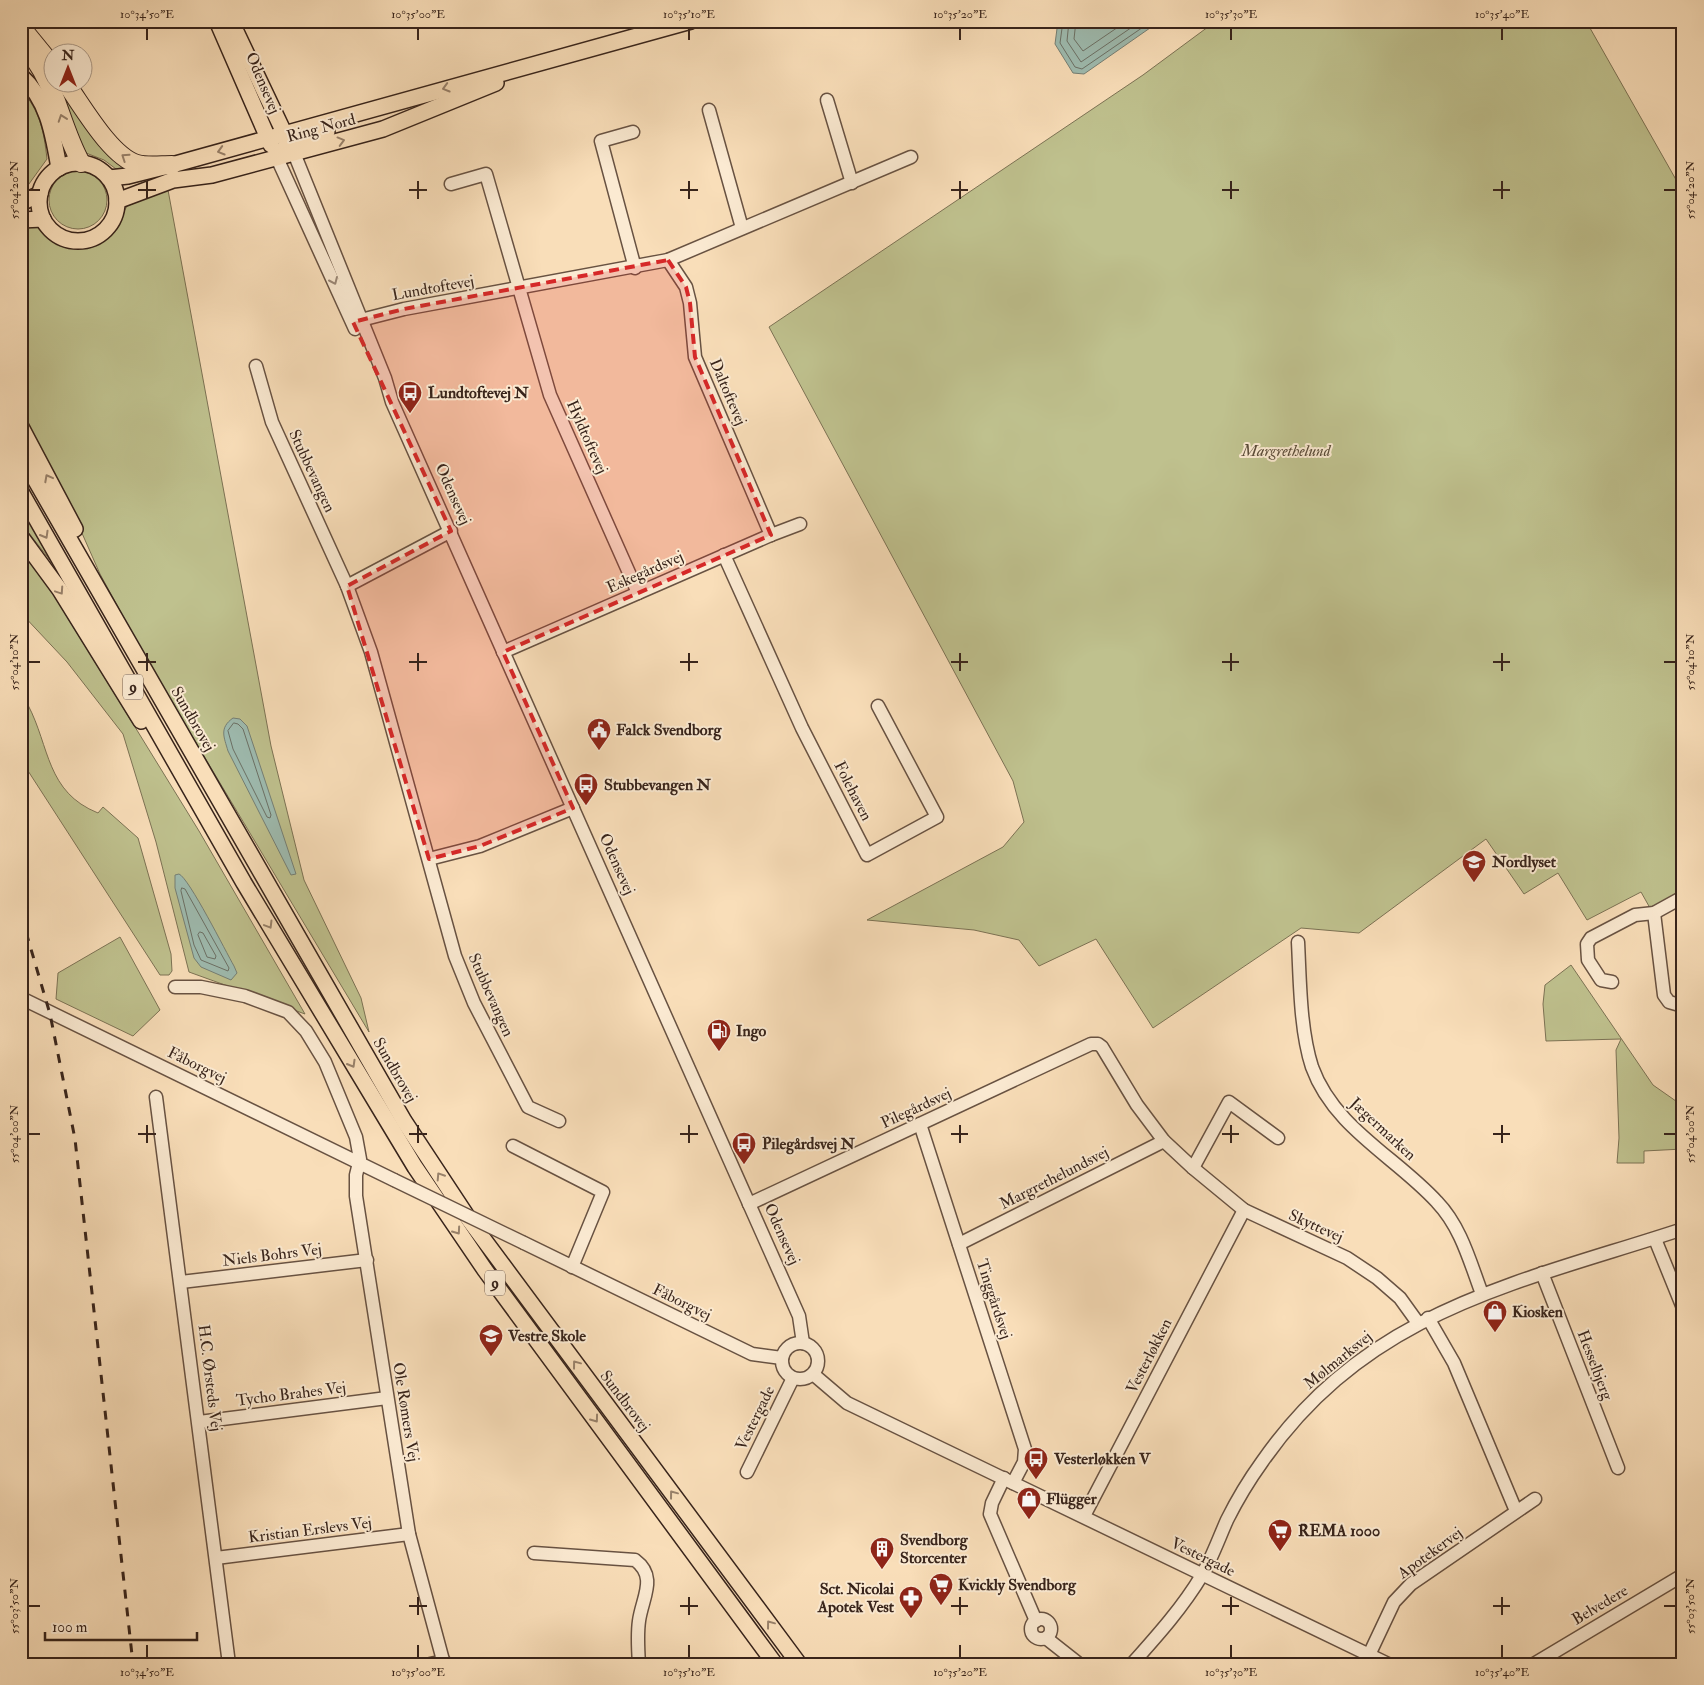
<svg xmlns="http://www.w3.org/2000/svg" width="1704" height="1685" font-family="'IM FELL Double Pica',serif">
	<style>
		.green { fill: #bfc18e; stroke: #7c7254 }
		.water { fill: #9ebcb1; stroke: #757f75 }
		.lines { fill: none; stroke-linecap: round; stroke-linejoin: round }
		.shore { stroke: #6b7066; stroke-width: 1 }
		.minor-casing { stroke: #685242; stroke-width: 15 }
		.major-casing { stroke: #38241b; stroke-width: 18 }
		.highway-casing { stroke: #38241b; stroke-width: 20 }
		.minor { stroke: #fbead2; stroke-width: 12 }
		.major { stroke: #f9deb9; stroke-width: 15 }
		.highway { stroke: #f9deb9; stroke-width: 18 }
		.rail { stroke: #38241b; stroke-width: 3; stroke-dasharray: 9 9; stroke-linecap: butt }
		.minor-bridge-casing { stroke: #685242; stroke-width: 15; stroke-linecap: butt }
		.minor-bridge { stroke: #fbead2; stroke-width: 12 }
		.oneway { stroke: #98816a }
		.oneway2 { stroke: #9a8776 }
		.marked { fill: #d62828; fill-opacity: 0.2; stroke: #d62828; stroke-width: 4; stroke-dasharray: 10 6; stroke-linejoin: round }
		.ticks { fill: none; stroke: #38241b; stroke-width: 2 }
		.labels { text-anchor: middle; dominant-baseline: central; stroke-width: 4; stroke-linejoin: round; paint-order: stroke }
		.shield { fill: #fbead2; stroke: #725f52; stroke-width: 1 }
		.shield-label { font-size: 15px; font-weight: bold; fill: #38241b }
		.street-label { font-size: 16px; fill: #38241b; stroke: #fbead2 }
		.poi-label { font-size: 16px; font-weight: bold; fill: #38241b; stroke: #fbead2; text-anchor: start }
		.park-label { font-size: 16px; font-style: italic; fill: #5a4b38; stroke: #fbead2 }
		.neatline { fill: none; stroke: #38241b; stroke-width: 2 }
		.ticks-label { font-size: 12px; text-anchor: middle; fill: #38241b }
	</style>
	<rect width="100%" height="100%" fill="#f9deb9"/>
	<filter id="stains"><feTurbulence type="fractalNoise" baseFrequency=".004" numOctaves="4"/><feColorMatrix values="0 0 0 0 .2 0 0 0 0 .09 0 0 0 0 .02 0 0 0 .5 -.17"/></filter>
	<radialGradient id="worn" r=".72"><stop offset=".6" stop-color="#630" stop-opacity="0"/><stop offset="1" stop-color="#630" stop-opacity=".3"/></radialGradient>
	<g class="green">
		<polygon points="1216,21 1586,21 1683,192 1683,890 1650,908 1641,892 1587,920 1558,873 1524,894 1486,839 1359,933 1301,928 1153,1028 1096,939 1039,966 1019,940 974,930 867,920 1003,847 1024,822 1013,781 769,327 1143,75"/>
		<polygon points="57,83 134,166 116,169 104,160 86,153 75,138"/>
		<path d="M21 90C40 110 44 132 47 159L21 195Z"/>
		<circle cx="78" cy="200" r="29"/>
		<path d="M168 190 271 746 304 880 361 998 369 1032 153 671 100 574 70 506 21 409V227L36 224C41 229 48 241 55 243 91 257 112 236 127 206Z"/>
		<polygon points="21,508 57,569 21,523"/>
		<polygon points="21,547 31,558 199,831 305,1014 189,972 156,842 123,734 67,662 21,613"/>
		<path d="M28 705C50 747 46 792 98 813L103 807 138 838 171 954 172 971 169 975H160L21 760V709Z"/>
		<polygon points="120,937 160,1010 133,1036 56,999 58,973"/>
		<polygon points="1571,965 1653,1085 1683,1106 1683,1149 1644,1151 1644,1163 1617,1163 1619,1138 1616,1050 1621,1039 1546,1041 1543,1004 1545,985"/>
	</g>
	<g class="water">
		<polygon points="1058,21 1160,21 1084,74 1073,73 1055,44"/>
		<path d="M233 718 240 719 247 726 296 874 291 875 228 751C224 737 219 728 233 718Z"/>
		<path d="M179 874C189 878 226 952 234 966L237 973 231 980 201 967 194 958 175 888V875Z"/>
	</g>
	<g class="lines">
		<g class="shore">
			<polyline points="1063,21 1060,43 1075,67 1082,69 1152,21"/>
			<polyline points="1069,21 1067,41 1081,62 1141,21"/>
			<polyline points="1076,21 1074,39 1083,51 1127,21"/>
			<polygon points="234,723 238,724 243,729 271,815 270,818 267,817 233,749 228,731"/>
			<polygon points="182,888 185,889 229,968 228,971 201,960 194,945 181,891"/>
			<polygon points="200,932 203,933 216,956 215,959 207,957 198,935"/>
		</g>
		<defs>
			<g id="minor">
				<polyline points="827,100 852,183"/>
				<polyline points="709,110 742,228"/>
				<polyline points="633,132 601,141 635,268"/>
				<polyline points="294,153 385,378 392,402 799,1316 803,1343"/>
				<polyline points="277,158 355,329"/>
				<polyline points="451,184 486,174 550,395 638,593"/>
				<polyline points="668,260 686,287 690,303 695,357 771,535"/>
				<polyline points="353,322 404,309 668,260 911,157"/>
				<polyline points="256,366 272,422 347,586 371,652 455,956 474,1003 528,1107 559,1121"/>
				<polyline points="724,555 802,728 867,855 937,817 878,706"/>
				<polyline points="347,586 451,531"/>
				<polyline points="503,652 771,535 800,524"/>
				<polyline points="429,859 480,846 573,808"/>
				<polyline points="1654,913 1664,995 1669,1002 1683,1006"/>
				<path d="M1298 942C1300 981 1300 1030 1312 1067 1334 1128 1396 1157 1437 1202 1461 1227 1470 1262 1482 1294"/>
				<polyline points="1612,982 1601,980 1588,960 1587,944 1591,938 1635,915 1654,913 1683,897"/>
				<polyline points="175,987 201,987 245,996 288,1012 306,1031 325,1062 356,1137 360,1159 356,1175 356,1196 409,1534 444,1664"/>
				<polyline points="21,998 394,1180"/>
				<polyline points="156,1097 229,1664"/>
				<polyline points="920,1124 1025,1449 1024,1462 1013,1483"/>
				<polyline points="513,1146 603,1192 572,1267"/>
				<polyline points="1193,1168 1229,1102 1278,1138"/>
				<polyline points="749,1204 1091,1044 1098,1044 1102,1047 1137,1105 1164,1141 1193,1168 1244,1210 1347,1258 1377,1278 1400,1298 1418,1323"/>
				<polyline points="1655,1239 1683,1308"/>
				<polyline points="524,1243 752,1354 782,1358"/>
				<polyline points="959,1244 1164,1141"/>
				<polyline points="1542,1273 1618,1468"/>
				<polyline points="181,1282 367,1260"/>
				<polyline points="1428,1318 1454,1363 1516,1511"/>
				<circle cx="800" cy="1361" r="18"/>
				<polyline points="813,1374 847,1403 1388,1664"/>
				<polyline points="199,1422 387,1398"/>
				<polyline points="747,1472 793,1378"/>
				<polyline points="1004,1478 992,1503 990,1514 1036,1621"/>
				<polyline points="1084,1516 1244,1210"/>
				<path d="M534 1553 635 1560C658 1577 642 1598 639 1621 637 1635 638 1649 639 1664"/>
				<polyline points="216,1558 409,1534"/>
				<circle cx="1041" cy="1629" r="10"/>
				<polyline points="1046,1638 1079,1664"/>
				<polyline points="1369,1655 1394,1602 1411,1584 1535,1499"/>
				<polyline points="430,1664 444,1661"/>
				<path d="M1132 1664C1157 1636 1183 1607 1202 1575 1212 1558 1219 1538 1227 1520 1237 1500 1249 1480 1262 1462 1368 1309 1519 1283 1683 1229"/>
				<polyline points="1534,1664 1683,1575"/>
			</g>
			<g id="major">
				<polyline points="217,21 271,145"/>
				<polyline points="231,21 288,141"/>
				<path d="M21 76C48 100 53 134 59 168"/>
				<path d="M277 158C286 139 307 137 327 132"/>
				<circle cx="78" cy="202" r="39"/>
				<polyline points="109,178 128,176 172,165 691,21"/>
				<polyline points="117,201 173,180 212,175 383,129 496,83"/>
				<polyline points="21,203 40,194"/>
				<polyline points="21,220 43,219"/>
				<polyline points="21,427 75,529"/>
				<polyline points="21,455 404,1121 470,1221 799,1664"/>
				<polyline points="21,492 244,883 415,1167 485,1270 775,1664"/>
				<polyline points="21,537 60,590 141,721"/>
			</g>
			<g id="highway">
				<polyline points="21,27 52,65"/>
				<path d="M21 40C36 59 48 79 56 101 64 123 70 143 81 163"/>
				<path d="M65 82C82 105 110 156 137 164 147 167 161 165 172 165"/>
			</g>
		</defs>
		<use href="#minor" class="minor-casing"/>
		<use href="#major" class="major-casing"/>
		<use href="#highway" class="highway-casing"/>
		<use href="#minor" class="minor"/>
		<use href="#major" class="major"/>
		<use href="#highway" class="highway"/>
		<polyline class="rail" points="21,915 50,1014 75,1139 133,1664"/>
		<defs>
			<polyline id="minor-bridge" points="394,1180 524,1243"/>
		</defs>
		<use href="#minor-bridge" class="minor-bridge-casing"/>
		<use href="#minor-bridge" class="minor-bridge"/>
	</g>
	<defs><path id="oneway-chevron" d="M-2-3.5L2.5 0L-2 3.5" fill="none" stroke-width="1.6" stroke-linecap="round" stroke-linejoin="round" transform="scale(1.25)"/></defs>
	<g class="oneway">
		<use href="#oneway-chevron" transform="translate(446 88) rotate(164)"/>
		<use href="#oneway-chevron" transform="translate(62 118) rotate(-109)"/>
		<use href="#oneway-chevron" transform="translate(341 141) rotate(-15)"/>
		<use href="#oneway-chevron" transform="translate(221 151) rotate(164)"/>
		<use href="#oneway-chevron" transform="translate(125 157) rotate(-146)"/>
		<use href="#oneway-chevron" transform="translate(48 478) rotate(-118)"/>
		<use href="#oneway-chevron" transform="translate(45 535) rotate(60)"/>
		<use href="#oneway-chevron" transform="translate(60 591) rotate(56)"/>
		<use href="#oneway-chevron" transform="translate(269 925) rotate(59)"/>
		<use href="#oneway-chevron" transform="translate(352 1064) rotate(60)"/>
		<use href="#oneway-chevron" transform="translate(440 1176) rotate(-123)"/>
		<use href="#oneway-chevron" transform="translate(457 1231) rotate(55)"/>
		<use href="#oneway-chevron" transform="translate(576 1364) rotate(-127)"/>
		<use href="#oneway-chevron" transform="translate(595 1419) rotate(54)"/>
		<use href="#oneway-chevron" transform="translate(673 1494) rotate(-127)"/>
		<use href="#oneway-chevron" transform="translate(770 1624) rotate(-127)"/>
	</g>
	<use class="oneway2" href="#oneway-chevron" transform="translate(334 281) rotate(66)"/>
	<path class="marked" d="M668 260 686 287 690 303 695 357 771 535 503 652 573 808 480 846 429 859 347 586 451 531 353 322 404 309Z"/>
	<path class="ticks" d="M147 28V40M418 28V40M689 28V40M960 28V40M1231 28V40M1502 28V40M147 181V199M418 181V199M689 181V199M960 181V199M1231 181V199M1502 181V199M28 190H40M138 190H156M409 190H427M680 190H698M951 190H968M1222 190H1239M1493 190H1510M1664 190H1676M147 653V671M418 653V671M689 653V671M960 653V671M1231 653V671M1502 653V671M28 662H40M138 662H156M409 662H427M680 662H698M951 662H968M1222 662H1239M1493 662H1510M1664 662H1676M147 1125V1143M418 1125V1143M689 1125V1143M960 1125V1143M1231 1125V1143M1502 1125V1143M28 1134H40M138 1134H156M409 1134H427M680 1134H698M951 1134H968M1222 1134H1239M1493 1134H1510M1664 1134H1676M418 1597V1615M689 1597V1615M960 1597V1615M1231 1597V1615M1502 1597V1615M28 1606H40M409 1606H427M680 1606H698M951 1606H968M1222 1606H1239M1493 1606H1510M1664 1606H1676M147 1645V1658M418 1645V1658M689 1645V1658M960 1645V1658M1231 1645V1658M1502 1645V1658"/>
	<defs>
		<symbol id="bus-pin" viewBox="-11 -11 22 30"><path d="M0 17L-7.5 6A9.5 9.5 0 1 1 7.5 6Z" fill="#8f2418" stroke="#fbead2"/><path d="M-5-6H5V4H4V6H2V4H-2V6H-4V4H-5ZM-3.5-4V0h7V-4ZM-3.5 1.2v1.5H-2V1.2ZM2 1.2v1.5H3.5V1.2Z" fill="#fff"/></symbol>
		<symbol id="civic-pin" viewBox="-11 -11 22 30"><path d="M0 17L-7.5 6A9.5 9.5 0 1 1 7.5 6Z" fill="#8f2418" stroke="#fbead2"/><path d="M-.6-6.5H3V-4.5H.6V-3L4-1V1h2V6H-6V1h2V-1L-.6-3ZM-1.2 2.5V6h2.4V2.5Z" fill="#fff"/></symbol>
		<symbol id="school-pin" viewBox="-11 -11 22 30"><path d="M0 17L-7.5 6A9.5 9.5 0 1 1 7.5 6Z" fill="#8f2418" stroke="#fbead2"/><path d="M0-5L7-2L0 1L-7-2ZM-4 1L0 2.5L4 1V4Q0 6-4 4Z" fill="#fff"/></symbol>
		<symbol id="fuel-pin" viewBox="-11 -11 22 30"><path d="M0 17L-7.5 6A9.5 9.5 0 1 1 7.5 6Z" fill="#8f2418" stroke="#fbead2"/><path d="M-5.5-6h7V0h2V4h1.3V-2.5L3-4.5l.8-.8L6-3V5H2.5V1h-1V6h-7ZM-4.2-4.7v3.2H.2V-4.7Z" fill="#fff"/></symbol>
		<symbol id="shop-pin" viewBox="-11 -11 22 30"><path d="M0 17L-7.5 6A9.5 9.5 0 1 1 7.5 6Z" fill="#8f2418" stroke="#fbead2"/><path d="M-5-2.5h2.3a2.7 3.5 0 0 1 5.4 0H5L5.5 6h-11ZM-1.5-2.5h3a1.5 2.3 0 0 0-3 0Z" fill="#fff"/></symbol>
		<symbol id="supermarket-pin" viewBox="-11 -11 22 30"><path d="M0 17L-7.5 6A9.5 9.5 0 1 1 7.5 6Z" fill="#8f2418" stroke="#fbead2"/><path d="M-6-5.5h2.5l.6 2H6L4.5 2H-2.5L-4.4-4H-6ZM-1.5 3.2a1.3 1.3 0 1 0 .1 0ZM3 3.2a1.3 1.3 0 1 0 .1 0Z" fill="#fff"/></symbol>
		<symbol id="building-pin" viewBox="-11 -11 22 30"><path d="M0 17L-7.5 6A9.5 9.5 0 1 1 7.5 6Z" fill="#8f2418" stroke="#fbead2"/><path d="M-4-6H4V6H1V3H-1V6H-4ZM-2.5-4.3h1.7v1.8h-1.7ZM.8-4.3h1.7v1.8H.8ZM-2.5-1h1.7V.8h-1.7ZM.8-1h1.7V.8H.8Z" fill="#fff"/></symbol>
		<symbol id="pharmacy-pin" viewBox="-11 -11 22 30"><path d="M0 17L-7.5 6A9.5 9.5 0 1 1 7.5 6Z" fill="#8f2418" stroke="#fbead2"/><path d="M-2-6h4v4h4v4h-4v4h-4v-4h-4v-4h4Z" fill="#fff"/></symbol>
	</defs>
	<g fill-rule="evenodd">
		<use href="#bus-pin" x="396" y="379" width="28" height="38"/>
		<use href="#civic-pin" x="585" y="716" width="28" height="38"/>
		<use href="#bus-pin" x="572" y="771" width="28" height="38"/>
		<use href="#school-pin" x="1460" y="848" width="28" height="38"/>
		<use href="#fuel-pin" x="705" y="1017" width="28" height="38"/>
		<use href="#bus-pin" x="730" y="1130" width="28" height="38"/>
		<use href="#shop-pin" x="1481" y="1298" width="28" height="38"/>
		<use href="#school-pin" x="477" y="1322" width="28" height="38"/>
		<use href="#bus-pin" x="1022" y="1445" width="28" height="38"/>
		<use href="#shop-pin" x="1015" y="1485" width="28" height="38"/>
		<use href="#supermarket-pin" x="1266" y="1517" width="28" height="38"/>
		<use href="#building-pin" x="868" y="1535" width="28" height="38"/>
		<use href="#supermarket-pin" x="927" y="1571" width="28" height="38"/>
		<use href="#pharmacy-pin" x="897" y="1584" width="28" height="38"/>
	</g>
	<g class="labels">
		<g class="shield">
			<rect x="123" y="674.5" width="20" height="25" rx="4"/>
			<rect x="485" y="1270.5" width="20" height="25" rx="4"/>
		</g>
		<g class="shield-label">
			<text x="133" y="687">9</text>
			<text x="495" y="1283">9</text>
		</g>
		<g class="street-label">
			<text transform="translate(263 83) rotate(67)">Odensevej</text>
			<text transform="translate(321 128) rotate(-15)">Ring Nord</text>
			<text transform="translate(433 288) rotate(-10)">Lundtoftevej</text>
			<text transform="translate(728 392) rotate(67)">Daltoftevej</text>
			<text transform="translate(587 437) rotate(66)">Hyldtoftevej</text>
			<text transform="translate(312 471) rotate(65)">Stubbevangen</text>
			<text transform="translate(453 494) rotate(66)">Odensevej</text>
			<text transform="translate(645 572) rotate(-24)">Eskegårdsvej</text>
			<text transform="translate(193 719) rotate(60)">Sundbrovej</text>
			<text transform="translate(853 791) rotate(63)">Folehaven</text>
			<text transform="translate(617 864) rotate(66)">Odensevej</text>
			<text transform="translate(491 995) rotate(66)">Stubbevangen</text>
			<text transform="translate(197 1065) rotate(26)">Fåborgvej</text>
			<text transform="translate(395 1070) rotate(60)">Sundbrovej</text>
			<text transform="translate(916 1108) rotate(-25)">Pilegårdsvej</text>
			<text transform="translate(1383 1129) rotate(43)">Jægermarken</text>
			<text transform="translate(1054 1178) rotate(-27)">Margrethelundsvej</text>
			<text transform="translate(1316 1226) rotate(24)">Skyttevej</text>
			<text transform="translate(782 1234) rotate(66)">Odensevej</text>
			<text transform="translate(272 1255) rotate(-7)">Niels Bohrs Vej</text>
			<text transform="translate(994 1299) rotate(72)">Tinggårdsvej</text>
			<text transform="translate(682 1302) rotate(26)">Fåborgvej</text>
			<text transform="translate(1149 1356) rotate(-63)">Vesterløkken</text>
			<text transform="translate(1338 1360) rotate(-39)">Mølmarksvej</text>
			<text transform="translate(1595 1365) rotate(69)">Hesselbjerg</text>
			<text transform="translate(210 1378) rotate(83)">H.C. Ørsteds Vej</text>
			<text transform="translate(291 1394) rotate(-7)">Tycho Brahes Vej</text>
			<text transform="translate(625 1401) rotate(53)">Sundbrovej</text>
			<text transform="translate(406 1412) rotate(81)">Ole Rømers Vej</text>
			<text transform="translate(755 1418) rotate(-64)">Vestergade</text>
			<text transform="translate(310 1530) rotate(-7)">Kristian Erslevs Vej</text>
			<text transform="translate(1430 1553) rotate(-36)">Apotekervej</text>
			<text transform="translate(1203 1557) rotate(26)">Vestergade</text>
			<text transform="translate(1600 1605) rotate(-31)">Belvedere</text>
		</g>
		<g class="poi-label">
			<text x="428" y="393">Lundtoftevej N</text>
			<text x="616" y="730">Falck Svendborg</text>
			<text x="604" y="785">Stubbevangen N</text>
			<text x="1492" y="862">Nordlyset</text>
			<text x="736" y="1031">Ingo</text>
			<text x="762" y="1144">Pilegårdsvej N</text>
			<text x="1512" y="1312">Kiosken</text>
			<text x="508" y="1336">Vestre Skole</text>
			<text x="1054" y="1459">Vesterløkken V</text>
			<text x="1046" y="1499">Flügger</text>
			<text x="1298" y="1531">REMA 1000</text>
			<text x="900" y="1540">Svendborg<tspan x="900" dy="18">Storcenter</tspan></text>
			<text x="958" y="1585">Kvickly Svendborg</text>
			<text x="894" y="1589" text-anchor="end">Sct. Nicolai<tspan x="894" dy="18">Apotek Vest</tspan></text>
		</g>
		<g class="park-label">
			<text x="1286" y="451">Margrethelund</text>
		</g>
	</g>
	<rect width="1704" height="1685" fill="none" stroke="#f9deb9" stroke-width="55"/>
	<g transform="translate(68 68)"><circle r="24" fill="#fbead2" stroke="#ad9b89"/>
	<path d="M0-4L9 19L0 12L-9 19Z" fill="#8f2418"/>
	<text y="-8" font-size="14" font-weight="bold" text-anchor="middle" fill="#38241b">N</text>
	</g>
	<path d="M45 1632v8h152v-8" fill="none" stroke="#38241b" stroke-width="2.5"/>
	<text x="52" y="1632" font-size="15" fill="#38241b" stroke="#fbead2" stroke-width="4" paint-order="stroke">100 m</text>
	<rect x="28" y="28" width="1648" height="1630" class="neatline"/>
	<g class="ticks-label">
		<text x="147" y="18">10°34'50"E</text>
		<text x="418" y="18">10°35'00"E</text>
		<text x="689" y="18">10°35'10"E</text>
		<text x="960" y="18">10°35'20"E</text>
		<text x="1231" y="18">10°35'30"E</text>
		<text x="1502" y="18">10°35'40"E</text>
		<text transform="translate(14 190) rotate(-90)" y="4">55°04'20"N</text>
		<text transform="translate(1690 190) rotate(-90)" y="4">55°04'20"N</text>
		<text transform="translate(14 662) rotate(-90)" y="4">55°04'10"N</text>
		<text transform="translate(1690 662) rotate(-90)" y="4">55°04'10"N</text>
		<text transform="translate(14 1134) rotate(-90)" y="4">55°04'00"N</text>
		<text transform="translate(1690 1134) rotate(-90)" y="4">55°04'00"N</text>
		<text transform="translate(14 1606) rotate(-90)" y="4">55°03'50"N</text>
		<text transform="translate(1690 1606) rotate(-90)" y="4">55°03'50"N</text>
		<text x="147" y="1676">10°34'50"E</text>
		<text x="418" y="1676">10°35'00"E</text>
		<text x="689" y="1676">10°35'10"E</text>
		<text x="960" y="1676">10°35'20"E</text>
		<text x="1231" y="1676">10°35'30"E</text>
		<text x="1502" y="1676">10°35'40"E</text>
	</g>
	<rect width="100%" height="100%" filter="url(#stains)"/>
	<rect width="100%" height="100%" fill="url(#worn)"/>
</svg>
